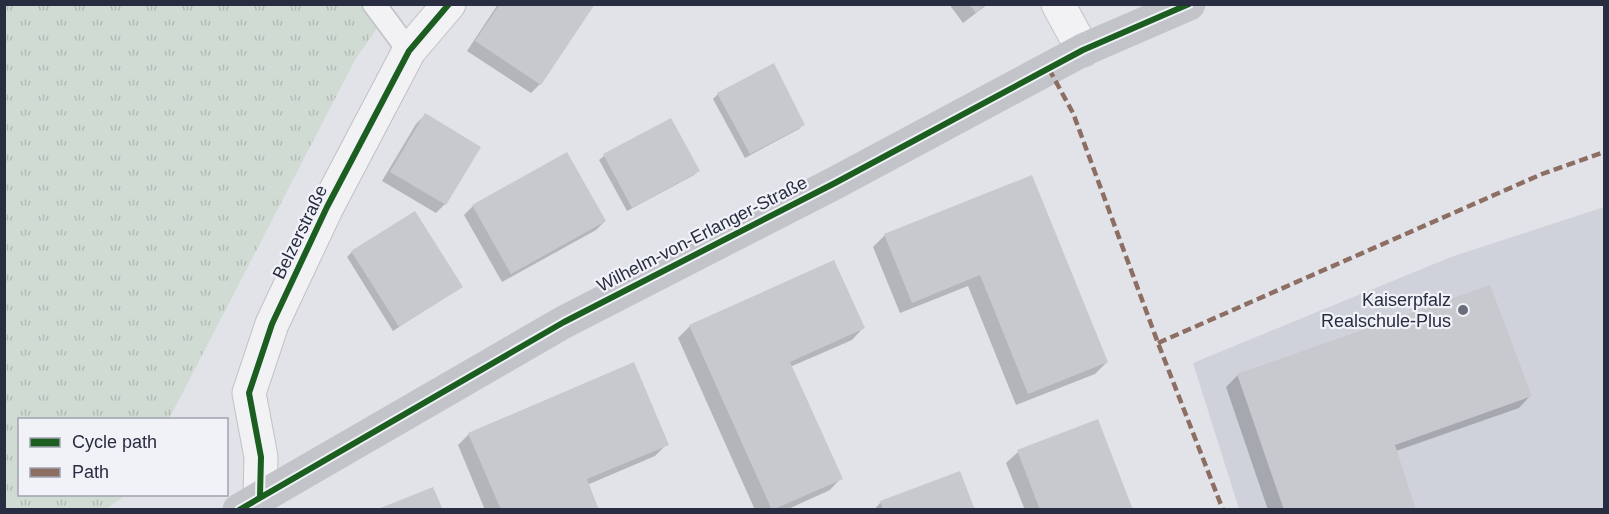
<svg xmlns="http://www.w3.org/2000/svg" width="1609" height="514" font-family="Arial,sans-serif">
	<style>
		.built { fill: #d0d2db }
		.grass { fill: url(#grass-tufts) }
		.shadow { fill: #0003 }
		.building { fill: #c8c9cf }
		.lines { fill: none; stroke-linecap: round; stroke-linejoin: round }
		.lane-casing { stroke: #c0c1c6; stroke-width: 25 }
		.street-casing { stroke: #c0c1c6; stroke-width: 35 }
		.lane { stroke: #f2f2f4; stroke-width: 22 }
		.street { stroke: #f2f2f4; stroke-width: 33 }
		.secondary { stroke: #c3c4ca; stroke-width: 33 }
		.quiet { stroke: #8d6e63; stroke-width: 4.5; stroke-dasharray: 9 4.5; stroke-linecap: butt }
		.cycleway-casing { stroke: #f0f2f7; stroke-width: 10 }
		.cycleway { stroke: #1b5e20; stroke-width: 6 }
		.poi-dot { fill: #696d7c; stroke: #f0f2f7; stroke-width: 2 }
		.labels { text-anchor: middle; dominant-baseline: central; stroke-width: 4.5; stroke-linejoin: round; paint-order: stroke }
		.street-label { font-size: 18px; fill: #282d42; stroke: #f0f2f7 }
		.poi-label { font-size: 18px; fill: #282d42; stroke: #f0f2f7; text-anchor: end }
	</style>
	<defs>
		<pattern id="grass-tufts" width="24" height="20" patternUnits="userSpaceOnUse" patternTransform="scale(1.5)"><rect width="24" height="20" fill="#d0dbd3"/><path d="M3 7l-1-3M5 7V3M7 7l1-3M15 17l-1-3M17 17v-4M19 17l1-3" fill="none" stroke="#b3bcb6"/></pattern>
	</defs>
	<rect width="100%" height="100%" fill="#e2e3e8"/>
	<polygon class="built" points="1604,207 1604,509 1239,509 1193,363 1451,257"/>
	<polygon class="grass" points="4,5 393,5 355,60 169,419 20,420 20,494 126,495 106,509 5,509"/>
	<g class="shadow">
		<polygon points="498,4 593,4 540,84 531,93 467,51"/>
		<polygon points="949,4 988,4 963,23"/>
		<polygon points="718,94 803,125 799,129 745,158 713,99"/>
		<polygon points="425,115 445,204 436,213 382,181 416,124"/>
		<polygon points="604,156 698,171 694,175 627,211 599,160"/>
		<polygon points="1031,177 1107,362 1095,374 1016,405 968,286 900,313 873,247 885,235"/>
		<polygon points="473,206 605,221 596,230 502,282 464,215"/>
		<polygon points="352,252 461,286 393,331 347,257"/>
		<polygon points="690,326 863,328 852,340 790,367 841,478 830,490 786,510 755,510 678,338"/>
		<polygon points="1238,375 1530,396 1519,408 1396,451 1415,510 1268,510 1226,387"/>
		<polygon points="469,434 667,444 655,456 587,485 598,510 485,510 458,445"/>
		<polygon points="1018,452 1132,510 1025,510 1006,463"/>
		<polygon points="959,473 974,510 874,510 880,503"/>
	</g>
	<g class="building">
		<polygon points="500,4 595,4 541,85 475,41"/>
		<polygon points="969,4 986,4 976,13"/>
		<polygon points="774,63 805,125 750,154 717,93"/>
		<polygon points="425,113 481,147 446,205 390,172"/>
		<polygon points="671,118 700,171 632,208 603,154"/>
		<polygon points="567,152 606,221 511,274 472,205"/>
		<polygon points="1032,175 1108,362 1028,394 980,275 912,303 884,234"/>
		<polygon points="415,211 463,287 399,327 351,251"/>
		<polygon points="834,260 865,328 790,362 843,479 772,510 689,325"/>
		<polygon points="1490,285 1532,396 1395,445 1416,510 1284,510 1237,374"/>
		<polygon points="634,362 669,445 587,479 599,510 501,510 468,433"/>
		<polygon points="1098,419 1133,510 1040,510 1017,450"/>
		<polygon points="960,471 975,510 883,510 880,501"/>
		<polygon points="433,487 443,510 378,510 378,509"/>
	</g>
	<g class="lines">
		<defs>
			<polyline id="lane" points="374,4 409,51"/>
			<g id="street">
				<polyline points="1058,4 1083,50"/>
				<polyline points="260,496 261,457 249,393 272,324 327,207 409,51 449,4"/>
			</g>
		</defs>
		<use href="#lane" class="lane-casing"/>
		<use href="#street" class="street-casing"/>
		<use href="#lane" class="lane"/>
		<use href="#street" class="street"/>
		<polyline class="secondary" points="239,510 564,322 835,183 1083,50 1189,4"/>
		<g class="quiet">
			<polyline points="1049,69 1073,113 1158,343 1223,510"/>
			<polyline points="1158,343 1542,174 1604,152"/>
		</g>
		<defs>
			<g id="cycleway">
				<polyline points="260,496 261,457 249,393 272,324 327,207 409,51 449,4"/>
				<polyline points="239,510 564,322 835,183 1083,50 1189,4"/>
			</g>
		</defs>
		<use href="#cycleway" class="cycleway-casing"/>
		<use href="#cycleway" class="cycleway"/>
	</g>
	<circle class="poi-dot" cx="1463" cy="310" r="6"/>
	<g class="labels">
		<g class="street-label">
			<text transform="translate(300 232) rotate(-64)">Belzerstraße</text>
			<text transform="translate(702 234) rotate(-27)">Wilhelm-von-Erlanger-Straße</text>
		</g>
		<g class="poi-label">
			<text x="1451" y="300">Kaiserpfalz<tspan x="1451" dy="21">Realschule-Plus</tspan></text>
		</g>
	</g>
	<rect width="1609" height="514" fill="none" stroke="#282d42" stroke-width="12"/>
	<rect x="18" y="418" width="210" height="78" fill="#f0f2f7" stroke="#a0a3af" stroke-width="1.5"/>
	<rect x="30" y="438" width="30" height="9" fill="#1b5e20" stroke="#a0a3af" stroke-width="1.5"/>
	<text x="72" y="448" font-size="18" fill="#282d42">Cycle path</text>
	<rect x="30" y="468" width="30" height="9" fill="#8d6e63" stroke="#a0a3af" stroke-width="1.5"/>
	<text x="72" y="478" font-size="18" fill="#282d42">Path</text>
</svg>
